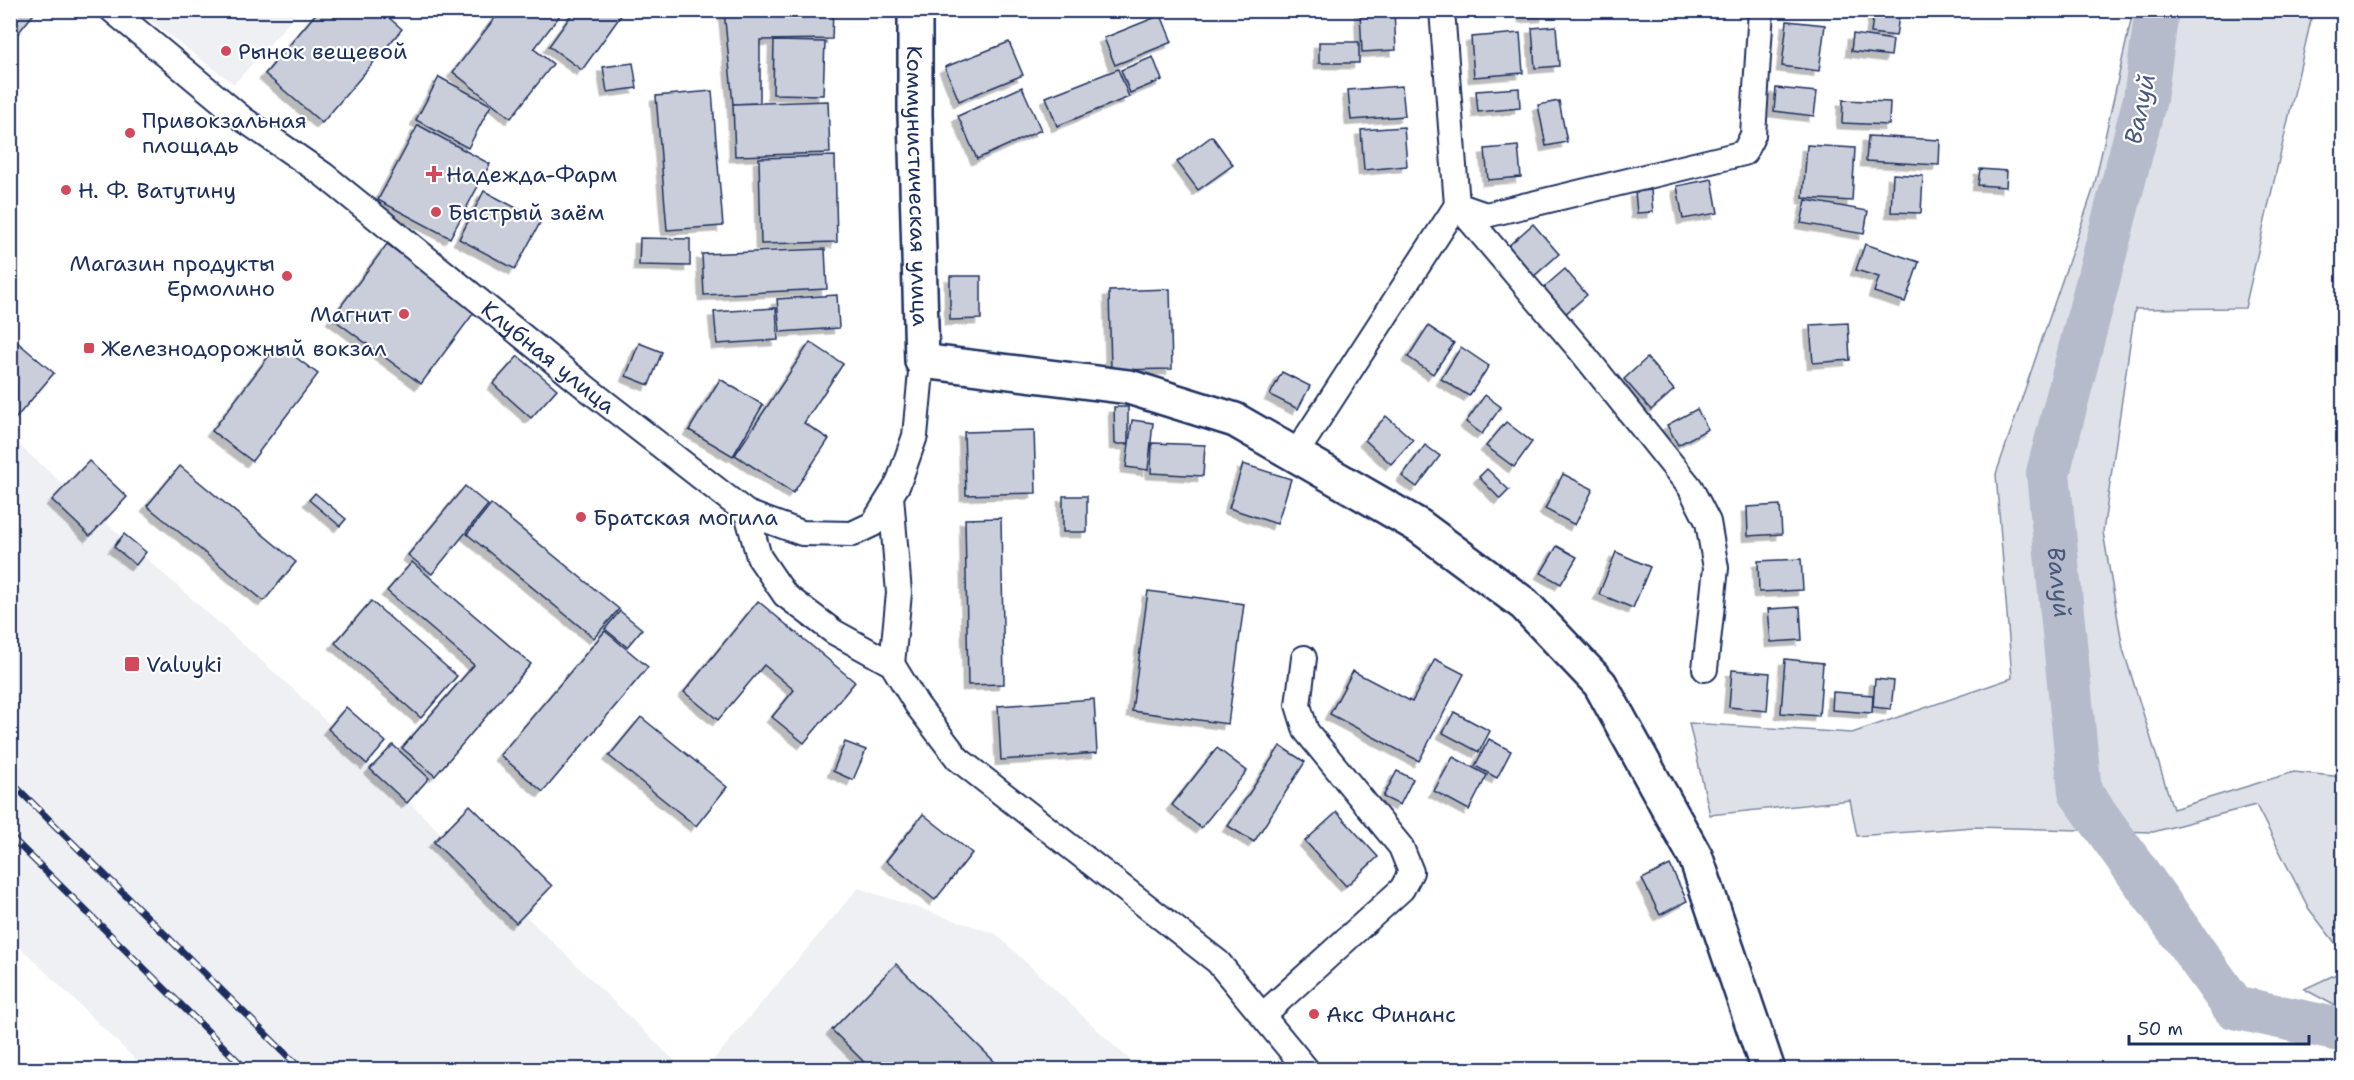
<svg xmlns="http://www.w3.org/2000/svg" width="2354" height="1080" font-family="'Shantell Sans',sans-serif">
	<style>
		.built { fill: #eff0f4 }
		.green { fill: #dee1e7; stroke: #7c88a2; stroke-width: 1.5 }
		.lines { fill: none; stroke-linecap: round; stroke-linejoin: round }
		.river { stroke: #b5bbca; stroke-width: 44 }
		.building { fill: #caceda; stroke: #1b2f5e; stroke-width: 1.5; filter: url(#shadow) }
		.minor-casing { stroke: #1b2f5e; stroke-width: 28 }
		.primary-casing { stroke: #1b2f5e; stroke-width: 38 }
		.minor { stroke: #fff; stroke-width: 24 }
		.primary { stroke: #fff; stroke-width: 33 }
		.rail-casing { stroke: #1b2f5e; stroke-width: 7 }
		.rail { stroke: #fff; stroke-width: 4.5; stroke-dasharray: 14; stroke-linecap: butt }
		.poi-dot { fill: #d1495b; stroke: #fff; stroke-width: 2 }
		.labels { text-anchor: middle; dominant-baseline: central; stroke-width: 4.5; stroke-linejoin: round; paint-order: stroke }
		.poi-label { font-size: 22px; fill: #1b2f5e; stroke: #fff; text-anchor: start }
		.street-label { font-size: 22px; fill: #1b2f5e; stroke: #fff }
		.water-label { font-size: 24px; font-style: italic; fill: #49597e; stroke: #fff }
	</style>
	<defs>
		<filter id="shadow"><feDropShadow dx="-5.5" dy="5.5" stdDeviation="0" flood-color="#0004"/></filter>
	</defs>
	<rect width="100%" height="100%" fill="#fff"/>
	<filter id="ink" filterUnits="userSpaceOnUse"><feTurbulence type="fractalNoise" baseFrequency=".0167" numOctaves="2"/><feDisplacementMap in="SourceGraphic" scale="12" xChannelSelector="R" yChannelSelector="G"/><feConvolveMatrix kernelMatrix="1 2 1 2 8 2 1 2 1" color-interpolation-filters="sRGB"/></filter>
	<g filter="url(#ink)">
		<g class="built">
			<polygon points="151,10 299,10 299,11 234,84 145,17"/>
			<polygon points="10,437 292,688 683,1069 145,1069 11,938"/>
			<polygon points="858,888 996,934 1139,1069 705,1070"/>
		</g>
		<g class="green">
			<polygon points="2133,11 2313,11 2245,308 2135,309 2103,532 2123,649 2173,809 2294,772 2343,777 2343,953 2309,909 2256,805 2153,832 1974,827 1857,836 1850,800 1710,815 1689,723 1852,733 2012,678 1996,474 2094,187"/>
			<polygon points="2343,971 2343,1010 2304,989"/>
		</g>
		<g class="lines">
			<path class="river" id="s1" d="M2157 10 2145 99 2048 473 2080 792 2234 1007 2344 1031"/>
		</g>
		<g class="building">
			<polygon points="10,10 37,10 10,43"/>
			<polygon points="319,10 380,10 402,29 322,123 265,74"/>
			<polygon points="501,10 564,10 534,49 553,64 511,118 453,72"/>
			<polygon points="575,10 625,10 582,70 549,46"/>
			<polygon points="724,10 833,10 832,39 760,40 760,103 733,104"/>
			<polygon points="1394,10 1396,50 1362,52 1360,11"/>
			<polygon points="1523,10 1546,10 1546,16 1524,17"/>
			<polygon points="1874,10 1900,10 1896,36 1871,33"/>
			<polygon points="1161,15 1172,42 1115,65 1104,38"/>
			<polygon points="1787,21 1825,25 1819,71 1782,66"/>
			<polygon points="1556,26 1559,66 1535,68 1532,28"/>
			<polygon points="1520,33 1523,73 1474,77 1471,37"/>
			<polygon points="1853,34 1893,40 1891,56 1851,51"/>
			<polygon points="774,41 825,42 823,95 773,94"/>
			<polygon points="1009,42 1023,75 959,101 945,67"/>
			<rect x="1319" y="42" width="40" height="21"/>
			<polygon points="1153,57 1162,80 1130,93 1121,70"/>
			<polygon points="633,63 637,88 607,92 603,67"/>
			<polygon points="1118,69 1129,97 1057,126 1046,97"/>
			<polygon points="439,77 491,105 468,148 416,120"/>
			<polygon points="1402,86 1405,116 1351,120 1348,90"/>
			<polygon points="1022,87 1041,130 977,159 958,116"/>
			<polygon points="1519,88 1520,108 1478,112 1476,91"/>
			<polygon points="1776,88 1817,92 1814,116 1774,111"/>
			<polygon points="712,91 723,226 667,230 656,96"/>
			<polygon points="1843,100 1890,102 1889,125 1842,123"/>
			<polygon points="828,101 830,153 735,156 733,104"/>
			<polygon points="1559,101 1567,142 1546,146 1538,105"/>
			<polygon points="418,125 490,164 450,238 378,200"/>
			<polygon points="1404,127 1407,166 1364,170 1361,130"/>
			<polygon points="1212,136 1233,165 1198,190 1177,162"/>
			<polygon points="1868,136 1940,140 1939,165 1866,161"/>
			<polygon points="1807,145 1855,148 1852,201 1803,198"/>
			<polygon points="1518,146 1521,177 1488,180 1485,149"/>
			<polygon points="835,156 837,242 761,244 759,158"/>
			<polygon points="1980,169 2007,171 2006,187 1978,185"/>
			<polygon points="1893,174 1923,176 1921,213 1891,212"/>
			<polygon points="1712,179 1718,213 1683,219 1677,186"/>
			<polygon points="1651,190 1653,212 1637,213 1635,192"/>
			<polygon points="484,191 541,221 515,269 459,239"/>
			<polygon points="1806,200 1868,211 1864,234 1801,223"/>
			<polygon points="1533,224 1559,254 1533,277 1507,247"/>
			<polygon points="640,238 690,239 690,266 639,265"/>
			<polygon points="387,244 476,310 421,384 332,318"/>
			<polygon points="1865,244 1919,262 1905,302 1874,292 1879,277 1856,270"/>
			<polygon points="825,249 827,289 704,295 702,254"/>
			<polygon points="1565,269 1587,295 1565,314 1543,288"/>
			<polygon points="950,276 981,276 981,319 950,320"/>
			<polygon points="1170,289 1172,369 1111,370 1109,291"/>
			<polygon points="837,295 839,328 780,332 777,299"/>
			<polygon points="776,308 778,340 717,344 714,312"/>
			<polygon points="1848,323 1850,360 1813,363 1810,325"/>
			<polygon points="1428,326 1454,343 1433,374 1408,357"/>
			<polygon points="10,336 54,373 10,425"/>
			<polygon points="810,342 843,364 804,423 829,439 793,493 735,455"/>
			<polygon points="639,343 662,352 649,385 626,376"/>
			<polygon points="278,344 318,374 252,461 212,431"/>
			<polygon points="1461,347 1489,366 1469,396 1441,379"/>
			<polygon points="518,356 557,389 531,418 493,384"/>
			<polygon points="1647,358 1674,390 1651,410 1624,379"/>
			<polygon points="1282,372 1310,386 1298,409 1270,395"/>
			<polygon points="720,379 763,405 733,456 689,430"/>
			<polygon points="1485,395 1501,407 1482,434 1466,422"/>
			<polygon points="1114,407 1128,407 1128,444 1115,444"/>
			<polygon points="1697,409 1708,429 1678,445 1667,425"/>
			<polygon points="1386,416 1413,440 1391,464 1365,440"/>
			<polygon points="1132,420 1153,423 1148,470 1126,467"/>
			<polygon points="1506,422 1532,442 1514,467 1486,446"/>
			<polygon points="1034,430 1036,493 966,495 964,432"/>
			<polygon points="1152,443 1205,445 1203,476 1151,473"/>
			<polygon points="1425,445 1440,456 1417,487 1402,476"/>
			<polygon points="89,461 127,497 90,536 52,500"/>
			<polygon points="1243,464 1291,479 1277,524 1229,508"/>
			<polygon points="180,466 296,562 264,601 147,506"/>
			<polygon points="1487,469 1509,490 1500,499 1479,477"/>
			<polygon points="1563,474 1593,489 1575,525 1545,509"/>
			<polygon points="465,486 488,505 432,574 408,555"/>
			<polygon points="315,493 346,519 340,526 309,500"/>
			<rect x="1063" y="496" width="24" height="36"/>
			<polygon points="491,504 619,609 594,638 467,534"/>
			<polygon points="1780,505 1782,534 1748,536 1747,507"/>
			<polygon points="1001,518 1004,684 968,685 965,519"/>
			<polygon points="124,534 146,552 136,565 114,547"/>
			<polygon points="1557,546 1577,557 1561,584 1541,573"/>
			<polygon points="1616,552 1650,567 1633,608 1599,594"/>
			<polygon points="1801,559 1803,590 1759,592 1758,561"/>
			<polygon points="412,562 531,664 435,776 402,748 474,665 387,591"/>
			<polygon points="1148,591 1244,604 1228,724 1132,711"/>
			<polygon points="371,601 457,676 421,718 335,643"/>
			<polygon points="758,601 855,682 804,743 772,717 794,690 764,665 718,720 684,692"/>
			<polygon points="1800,607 1802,640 1771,642 1768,609"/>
			<polygon points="620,611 642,629 627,647 605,629"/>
			<polygon points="605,631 648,667 543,792 500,755"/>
			<polygon points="1435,659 1464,674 1419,761 1330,714 1353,671 1412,702"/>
			<polygon points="1785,659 1823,663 1819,716 1781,713"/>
			<polygon points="1732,670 1770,673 1767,711 1729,707"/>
			<polygon points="1875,679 1894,681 1891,709 1873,707"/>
			<polygon points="1833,692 1873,695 1872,713 1832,710"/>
			<polygon points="1094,699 1097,753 1001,760 998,706"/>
			<polygon points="346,707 386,742 367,764 328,729"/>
			<polygon points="1454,712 1490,731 1479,752 1443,733"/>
			<polygon points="641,717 727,787 696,826 609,756"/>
			<polygon points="1489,739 1511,751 1497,778 1475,766"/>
			<polygon points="845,742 866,750 853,780 833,771"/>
			<polygon points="393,745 429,778 407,803 370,769"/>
			<polygon points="1280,746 1305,762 1254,842 1228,826"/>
			<polygon points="1217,748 1247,771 1201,828 1172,805"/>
			<polygon points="1453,757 1487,775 1469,810 1434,791"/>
			<polygon points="1397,771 1413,779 1400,805 1383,797"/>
			<polygon points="470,805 552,886 516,923 434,842"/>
			<polygon points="1337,812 1378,857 1346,886 1305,841"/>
			<polygon points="923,814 972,853 935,900 886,861"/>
			<polygon points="1670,865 1687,901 1660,915 1642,879"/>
			<polygon points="896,964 1003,1070 872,1070 832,1030"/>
		</g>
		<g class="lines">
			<defs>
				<g id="minor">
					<path id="s2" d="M112 10 243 119 324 175 589 390 747 513 802 533 852 534 873 524 898 484 915 436 922 361"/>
					<polyline points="1442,10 1457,205"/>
					<polyline points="1457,205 1581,351 1690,487 1708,522 1716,568 1705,669"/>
					<polyline points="1457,205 1486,215 1744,153 1753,135 1761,10"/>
					<polyline points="1295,455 1457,205"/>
					<polyline points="891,496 899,593 892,664"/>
					<polyline points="747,513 759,557 785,595 834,632 892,664 917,705 958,759 1218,962 1307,1070"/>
					<polyline points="1263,1015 1402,889 1411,872 1401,847 1306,731 1298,705 1304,658"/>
				</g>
				<g id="primary">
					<path id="s3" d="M915 10V114L922 361 1129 387 1235 420 1419 526 1524 604 1600 684 1696 858 1768 1070"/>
				</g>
			</defs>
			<use href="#minor" class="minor-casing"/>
			<use href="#primary" class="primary-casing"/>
			<use href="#minor" class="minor"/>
			<use href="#primary" class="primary"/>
			<defs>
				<g id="rail">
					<polyline points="10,781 302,1070"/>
					<polyline points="10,836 247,1070"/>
				</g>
			</defs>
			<use href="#rail" class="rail-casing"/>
			<use href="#rail" class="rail"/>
		</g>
	</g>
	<g class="poi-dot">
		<circle cx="226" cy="51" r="6"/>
		<circle cx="130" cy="133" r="6"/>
		<path d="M431 165h6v6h6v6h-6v6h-6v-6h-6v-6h6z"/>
		<circle cx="66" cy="190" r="6"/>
		<circle cx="436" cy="212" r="6"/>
		<circle cx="287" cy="276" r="6"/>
		<circle cx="404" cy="314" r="6"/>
		<rect x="83" y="342" width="12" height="12" rx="3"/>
		<circle cx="581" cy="517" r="6"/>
		<rect x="124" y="656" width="16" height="16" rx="3"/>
		<circle cx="1314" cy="1014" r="6"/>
	</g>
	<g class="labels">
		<g class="poi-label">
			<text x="238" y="51">Рынок вещевой</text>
			<text x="142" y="120">Привокзальная<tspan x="142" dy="25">площадь</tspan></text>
			<text x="446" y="174">Надежда-Фарм</text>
			<text x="78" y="190">Н. Ф. Ватутину</text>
			<text x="448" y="212">Быстрый заём</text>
			<text x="275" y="263" text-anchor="end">Магазин продукты<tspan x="275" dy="25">Ермолино</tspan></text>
			<text x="392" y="314" text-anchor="end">Магнит</text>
			<text x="101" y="348">Железнодорожный вокзал</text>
			<text x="593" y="517">Братская могила</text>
			<text x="146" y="664">Valuyki</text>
			<text x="1326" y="1014">Акс Финанс</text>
		</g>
		<g class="street-label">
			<text stroke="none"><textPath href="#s3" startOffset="176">Коммунистическая улица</textPath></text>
			<text stroke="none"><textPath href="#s2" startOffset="558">Клубная улица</textPath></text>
		</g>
		<g class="water-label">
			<text transform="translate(2140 109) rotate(-78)">Валуй</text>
			<text stroke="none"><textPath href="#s1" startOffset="586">Валуй</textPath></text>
		</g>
	</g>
	<rect width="2354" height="1080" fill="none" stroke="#fff" stroke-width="36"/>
	<rect x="18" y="18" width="2318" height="1044" fill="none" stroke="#1b2f5e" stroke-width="2" filter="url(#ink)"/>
	<path d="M2129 1035v9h180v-9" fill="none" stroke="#1b2f5e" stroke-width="3"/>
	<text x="2138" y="1035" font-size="18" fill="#1b2f5e" stroke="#ffffff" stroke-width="4.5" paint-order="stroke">50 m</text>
</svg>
